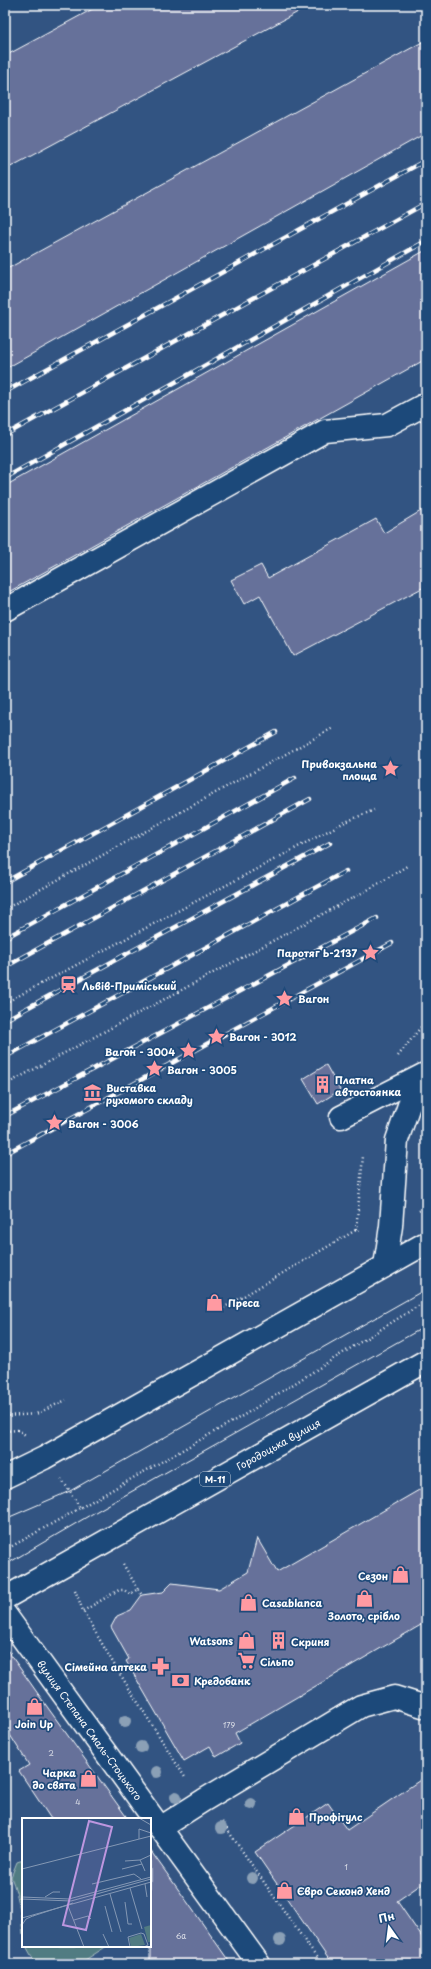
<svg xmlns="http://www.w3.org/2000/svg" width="431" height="1969" font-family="'Playpen Sans',sans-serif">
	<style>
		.green { fill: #517b82; stroke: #a8bdc0 }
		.building { fill: #66719a; stroke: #fff }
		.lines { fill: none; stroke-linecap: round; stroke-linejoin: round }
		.minor-casing { stroke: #fff; stroke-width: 25 }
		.major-casing { stroke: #fff; stroke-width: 25 }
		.path { stroke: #fff; stroke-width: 2.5; stroke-dasharray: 1 3; stroke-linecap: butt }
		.minor { stroke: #1f4a7a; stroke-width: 22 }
		.major { stroke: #1f4a7a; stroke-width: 22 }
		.tram { stroke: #fff; stroke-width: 1 }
		.rail-casing { stroke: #fff; stroke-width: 4.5 }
		.rail { stroke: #1f4a7a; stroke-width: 3; stroke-dasharray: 9; stroke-linecap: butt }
		.tree { fill: #8ba0b6 }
		.labels { text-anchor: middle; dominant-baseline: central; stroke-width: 3.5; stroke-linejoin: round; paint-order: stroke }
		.number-label { font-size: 8px; fill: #d9dce6 }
		.shield { fill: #1f4a7a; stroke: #bcc9d7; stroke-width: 1 }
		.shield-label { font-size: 9px; font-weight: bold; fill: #fff }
		.poi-label { font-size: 10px; font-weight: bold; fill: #fff; stroke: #1f4a7a; text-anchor: start }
		.street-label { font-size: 10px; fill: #fff; stroke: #1f4a7a }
		.inset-road { fill: none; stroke: #8498b4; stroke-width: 1 }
		.view { fill: #bd96df; fill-opacity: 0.15; stroke: #bd96df; stroke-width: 2 }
		.inset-edge { fill: none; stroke: #fff; stroke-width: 2 }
	</style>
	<rect width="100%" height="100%" fill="#325482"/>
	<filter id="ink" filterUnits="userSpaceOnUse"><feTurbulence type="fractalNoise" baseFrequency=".025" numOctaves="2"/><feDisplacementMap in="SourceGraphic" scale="8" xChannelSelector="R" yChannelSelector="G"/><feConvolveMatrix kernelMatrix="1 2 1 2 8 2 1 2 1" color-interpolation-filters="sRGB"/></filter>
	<g filter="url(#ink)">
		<g class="green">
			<path d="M23 1860V1935C21 1915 19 1897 11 1877L17 1862Z"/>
			<polygon points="26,1946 107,1946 79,1964 36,1964"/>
		</g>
		<g class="building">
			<polygon points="100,5 311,5 5,170 5,56"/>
			<polygon points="426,40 426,133 5,369 5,270"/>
			<polygon points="426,250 426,359 5,594 5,486"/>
			<polygon points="426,508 426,586 293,656 260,595 244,604 231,580 261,565 268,578 376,519 384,533"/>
			<polygon points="326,1065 340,1090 318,1104 303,1079"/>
			<polygon points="426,1486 426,1622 235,1733 240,1743 216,1757 210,1746 184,1761 126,1661 129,1659 111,1627 117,1616 131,1610 142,1595 163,1592 172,1583 219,1589 248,1572 257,1538 277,1572"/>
			<polygon points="5,1647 48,1708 128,1819 51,1819 19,1771 29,1765 5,1727"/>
			<polygon points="426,1776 426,1881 397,1901 426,1943 426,1964 332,1964 255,1852 328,1803 347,1830"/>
			<polygon points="150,1850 188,1903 231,1964 150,1964"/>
		</g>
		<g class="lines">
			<defs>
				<g id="minor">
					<polyline points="5,610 325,431 387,425 426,404"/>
					<polyline points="341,1117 425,1074"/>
					<polyline points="385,1266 391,1226 397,1140 418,1079"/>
					<polyline points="5,1614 259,1964"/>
					<polyline points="160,1828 204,1800 361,1706 394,1697 426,1707"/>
				</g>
				<g id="major">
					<polyline points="5,1477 44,1458 426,1243"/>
					<polyline points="5,1598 426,1361"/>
				</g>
			</defs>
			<use href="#minor" class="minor-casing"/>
			<use href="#major" class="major-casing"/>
			<g class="path">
				<polyline points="5,909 333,728"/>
				<polyline points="5,1003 343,823 374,810"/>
				<polyline points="398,1056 421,1027 426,1023"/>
				<polyline points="5,1085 371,888 407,866"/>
				<polyline points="419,1211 426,1207"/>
				<polyline points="356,1230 363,1156"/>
				<polyline points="220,1310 356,1230 362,1229"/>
				<polyline points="5,1416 36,1414 66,1400"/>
				<polyline points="5,1431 18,1430 27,1436"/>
				<polyline points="61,1479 70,1491 80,1508 244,1415 426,1301"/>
				<polyline points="5,1550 80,1508"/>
				<polyline points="123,1564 138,1589"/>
				<polyline points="75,1590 83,1611 115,1666 186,1779"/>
				<polyline points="83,1611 119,1590 124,1590 130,1594 138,1589 142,1595"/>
				<polyline points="222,1822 321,1964"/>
			</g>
			<use href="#minor" class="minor"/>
			<use href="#major" class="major"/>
			<g class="tram">
				<polyline points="5,1519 70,1491 426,1289"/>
				<polyline points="5,1565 97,1511 426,1326"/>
			</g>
			<defs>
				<g id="rail">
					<polyline points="5,392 426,160"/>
					<polyline points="5,435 426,203"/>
					<polyline points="5,478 426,241"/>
					<polyline points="5,882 276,732"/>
					<polyline points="5,938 295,778"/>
					<polyline points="5,967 310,799"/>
					<polyline points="5,1020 330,843"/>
					<polyline points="5,1057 346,871"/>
					<polyline points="5,1116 377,918"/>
					<polyline points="5,1154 392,943"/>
				</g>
			</defs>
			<use href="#rail" class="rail-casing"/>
			<use href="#rail" class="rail"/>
		</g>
		<g class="tree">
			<circle cx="125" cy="1721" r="6"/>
			<circle cx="141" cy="1747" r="6"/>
			<circle cx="157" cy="1772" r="6"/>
			<circle cx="176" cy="1797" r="6"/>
			<circle cx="251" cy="1804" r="6"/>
			<circle cx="221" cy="1828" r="6"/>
			<circle cx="252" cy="1878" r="6"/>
			<circle cx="280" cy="1940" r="6"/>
		</g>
	</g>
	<defs>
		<symbol id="sight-bare" viewBox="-9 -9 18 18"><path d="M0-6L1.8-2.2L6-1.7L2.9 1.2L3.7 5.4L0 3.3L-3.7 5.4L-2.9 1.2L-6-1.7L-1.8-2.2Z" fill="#ff9aa2" stroke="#1f4a7a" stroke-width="2.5" paint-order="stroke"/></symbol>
		<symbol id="station-bare" viewBox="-9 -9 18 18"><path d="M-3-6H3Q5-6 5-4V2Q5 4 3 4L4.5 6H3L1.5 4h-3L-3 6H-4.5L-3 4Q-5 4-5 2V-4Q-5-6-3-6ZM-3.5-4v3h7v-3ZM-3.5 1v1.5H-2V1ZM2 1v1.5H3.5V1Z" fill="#ff9aa2" stroke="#1f4a7a" stroke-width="2.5" paint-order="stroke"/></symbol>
		<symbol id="building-bare" viewBox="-9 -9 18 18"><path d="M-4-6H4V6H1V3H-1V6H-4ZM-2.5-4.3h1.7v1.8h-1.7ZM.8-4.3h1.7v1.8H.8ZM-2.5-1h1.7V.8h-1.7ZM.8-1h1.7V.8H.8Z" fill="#ff9aa2" stroke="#1f4a7a" stroke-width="2.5" paint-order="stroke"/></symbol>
		<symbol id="museum-bare" viewBox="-9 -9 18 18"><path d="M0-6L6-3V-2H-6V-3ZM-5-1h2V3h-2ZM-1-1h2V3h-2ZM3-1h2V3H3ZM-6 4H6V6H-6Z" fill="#ff9aa2" stroke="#1f4a7a" stroke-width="2.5" paint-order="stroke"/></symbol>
		<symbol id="shop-bare" viewBox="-9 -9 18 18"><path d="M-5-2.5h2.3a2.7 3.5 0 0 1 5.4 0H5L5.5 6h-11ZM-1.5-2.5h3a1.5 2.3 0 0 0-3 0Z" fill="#ff9aa2" stroke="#1f4a7a" stroke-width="2.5" paint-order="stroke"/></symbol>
		<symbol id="supermarket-bare" viewBox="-9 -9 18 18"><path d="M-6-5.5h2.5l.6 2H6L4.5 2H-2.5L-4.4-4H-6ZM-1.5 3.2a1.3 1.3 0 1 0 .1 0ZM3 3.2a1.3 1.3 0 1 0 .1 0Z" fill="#ff9aa2" stroke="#1f4a7a" stroke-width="2.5" paint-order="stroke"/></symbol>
		<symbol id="pharmacy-bare" viewBox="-9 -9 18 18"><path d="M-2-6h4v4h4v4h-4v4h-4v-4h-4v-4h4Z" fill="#ff9aa2" stroke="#1f4a7a" stroke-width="2.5" paint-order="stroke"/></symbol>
		<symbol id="bank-bare" viewBox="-9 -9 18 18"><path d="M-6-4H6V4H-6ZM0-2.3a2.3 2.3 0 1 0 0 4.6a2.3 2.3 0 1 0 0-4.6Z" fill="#ff9aa2" stroke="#1f4a7a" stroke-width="2.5" paint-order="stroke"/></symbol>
	</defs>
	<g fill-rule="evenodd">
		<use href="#sight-bare" x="378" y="756" width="25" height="25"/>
		<use href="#sight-bare" x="358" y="940" width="25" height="25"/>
		<use href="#station-bare" x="56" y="972" width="25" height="25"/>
		<use href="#sight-bare" x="272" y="986" width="25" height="25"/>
		<use href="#sight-bare" x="204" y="1024" width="25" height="25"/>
		<use href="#sight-bare" x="176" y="1038" width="25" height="25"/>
		<use href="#sight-bare" x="142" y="1056" width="25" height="25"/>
		<use href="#building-bare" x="310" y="1072" width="25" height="25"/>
		<use href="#museum-bare" x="80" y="1080" width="25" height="25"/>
		<use href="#sight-bare" x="42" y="1110" width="25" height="25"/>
		<use href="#shop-bare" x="202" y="1290" width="25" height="25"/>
		<use href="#shop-bare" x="388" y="1562" width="25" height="25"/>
		<use href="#shop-bare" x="352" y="1586" width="25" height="25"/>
		<use href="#shop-bare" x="236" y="1590" width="25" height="25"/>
		<use href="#shop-bare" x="234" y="1628" width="25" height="25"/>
		<use href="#building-bare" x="266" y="1628" width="25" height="25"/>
		<use href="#supermarket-bare" x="234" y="1648" width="25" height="25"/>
		<use href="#pharmacy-bare" x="148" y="1654" width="25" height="25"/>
		<use href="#bank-bare" x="168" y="1668" width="25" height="25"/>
		<use href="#shop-bare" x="22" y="1694" width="25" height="25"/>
		<use href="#shop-bare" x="76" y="1766" width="25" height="25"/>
		<use href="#shop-bare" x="284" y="1804" width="25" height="25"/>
		<use href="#shop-bare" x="272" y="1878" width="25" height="25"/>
	</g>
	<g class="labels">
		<g class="number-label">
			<text x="229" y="1725">179</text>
			<text x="51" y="1753">2</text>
			<text x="78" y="1802">4</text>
			<text x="346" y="1867">1</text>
			<text x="181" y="1936">6а</text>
		</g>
		<rect class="shield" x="200" y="1472" width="30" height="14" rx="3"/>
		<g class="shield-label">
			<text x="215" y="1479">М-11</text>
		</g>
		<g class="poi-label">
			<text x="377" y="763" text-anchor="end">Привокзальна<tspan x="377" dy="12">площа</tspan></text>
			<text x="357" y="952" text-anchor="end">Паротяг Ь-2137</text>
			<text x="82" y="985">Львів-Приміський</text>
			<text x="298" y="998">Вагон</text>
			<text x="229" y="1036">Вагон - 3012</text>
			<text x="175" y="1051" text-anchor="end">Вагон - 3004</text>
			<text x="167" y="1069">Вагон - 3005</text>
			<text x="335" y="1079">Платна<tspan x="335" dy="12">автостоянка</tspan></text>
			<text x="106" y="1087">Виставка<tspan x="106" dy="12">рухомого складу</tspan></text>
			<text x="68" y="1123">Вагон - 3006</text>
			<text x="228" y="1302">Преса</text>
			<text x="388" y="1575" text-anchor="end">Сезон</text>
			<text x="262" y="1602">Casablanca</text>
			<text x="364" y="1615" text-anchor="middle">Золото, срібло</text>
			<text x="233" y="1640" text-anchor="end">Watsons</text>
			<text x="291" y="1641">Скриня</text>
			<text x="260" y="1661">Сільпо</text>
			<text x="147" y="1666" text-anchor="end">Сімейна аптека</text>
			<text x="194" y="1680">Кредобанк</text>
			<text x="34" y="1723" text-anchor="middle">Join Up</text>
			<text x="76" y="1772" text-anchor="end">Чарка<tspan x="76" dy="12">до свята</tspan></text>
			<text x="309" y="1816">Профітулс</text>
			<text x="297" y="1890">Євро Секонд Хенд</text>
		</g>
		<g class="street-label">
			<text transform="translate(278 1444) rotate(-29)">Городоцька вулиця</text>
			<text transform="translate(90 1730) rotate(54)">вулиця Степана Смаль-Стоцького</text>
		</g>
	</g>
	<g transform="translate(22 1818)">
		<rect width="129" height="129" fill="#325482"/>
		<path d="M129 107V124H126L122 109ZM119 116 123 127 109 129 107 120Z" fill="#517b82"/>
		<path class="inset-road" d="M117 0 129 7M117 21V11L129 15M103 43 118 42M120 46 118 42 129 37M0 51 129 18M100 51 120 46 123 53M70 66 112 56 119 61M123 66 125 79M108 70 120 111M88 76 99 114M0 79 47 81 129 59M23 79 31 74H38M0 81 49 83 129 61M103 84 106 106H110M46 88 62 129M83 88 90 114M11 98 51 85M0 100 129 64M52 102 66 98 69 101M0 107 4 101 13 97M81 116 87 129M108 129 106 119 119 115 122 116 126 127 122 129"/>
		<path class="view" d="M67 3 90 9 64 112 41 107Z"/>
		<rect width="129" height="129" class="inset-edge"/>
	</g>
	<rect width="431" height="1969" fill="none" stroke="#1f4a7a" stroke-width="20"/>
	<rect x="10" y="10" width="411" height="1949" fill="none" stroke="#fff" stroke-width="1.5" filter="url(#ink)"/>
	<g transform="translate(389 1927) rotate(346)" stroke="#1f4a7a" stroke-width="3" paint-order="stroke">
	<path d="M0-3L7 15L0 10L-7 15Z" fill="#ffffff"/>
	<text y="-6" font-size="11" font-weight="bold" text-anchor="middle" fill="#ffffff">Пн</text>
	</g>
</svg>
